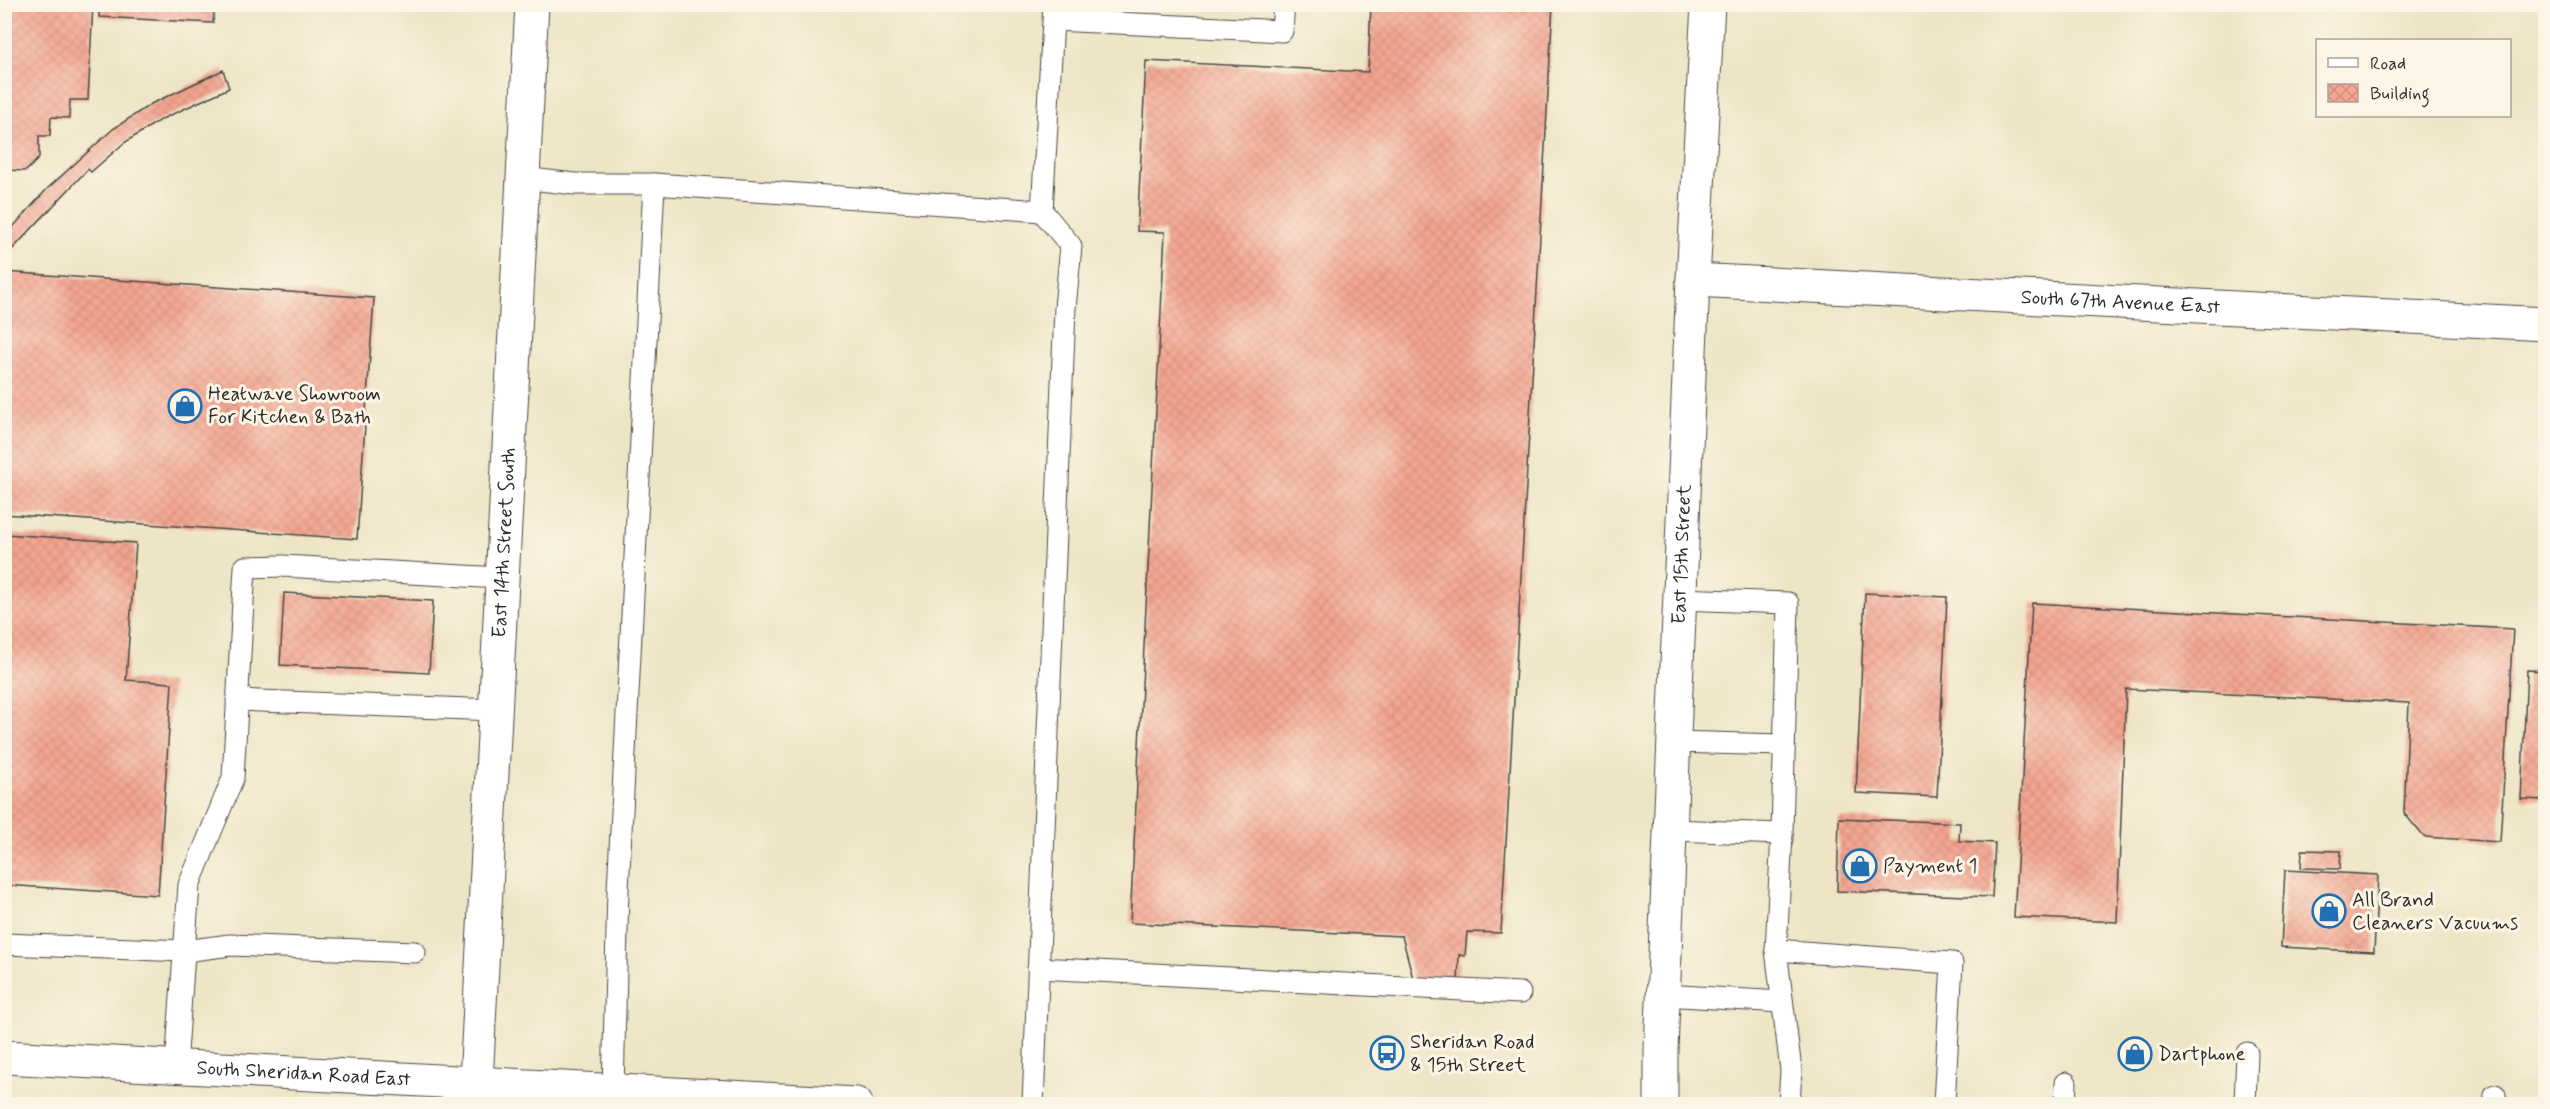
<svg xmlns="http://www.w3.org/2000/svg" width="2550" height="1109" font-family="Mynerve,sans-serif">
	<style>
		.building { fill: url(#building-cross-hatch) }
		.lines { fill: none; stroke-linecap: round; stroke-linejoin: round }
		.service-casing { stroke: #484742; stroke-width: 23 }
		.minor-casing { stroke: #484742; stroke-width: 35 }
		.secondary-casing { stroke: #484742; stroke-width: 35 }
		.service { stroke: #fff; stroke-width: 21 }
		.minor { stroke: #fff; stroke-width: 33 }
		.secondary { stroke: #fff; stroke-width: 33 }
		.labels { text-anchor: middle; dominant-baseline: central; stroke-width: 6; stroke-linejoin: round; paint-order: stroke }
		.street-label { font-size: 20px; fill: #2b2b2b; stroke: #fcf5e5 }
		.poi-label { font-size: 20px; fill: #2b2b2b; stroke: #fcf5e5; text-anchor: start }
	</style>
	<defs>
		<pattern id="building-cross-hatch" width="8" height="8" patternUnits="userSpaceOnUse" patternTransform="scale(1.5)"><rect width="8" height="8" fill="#f4a590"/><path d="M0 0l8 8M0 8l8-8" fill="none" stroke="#d18e7c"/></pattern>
	</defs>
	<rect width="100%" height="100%" fill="#fcf5e5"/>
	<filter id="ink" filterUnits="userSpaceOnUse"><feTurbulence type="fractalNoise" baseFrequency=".0167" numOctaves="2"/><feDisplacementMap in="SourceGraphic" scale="12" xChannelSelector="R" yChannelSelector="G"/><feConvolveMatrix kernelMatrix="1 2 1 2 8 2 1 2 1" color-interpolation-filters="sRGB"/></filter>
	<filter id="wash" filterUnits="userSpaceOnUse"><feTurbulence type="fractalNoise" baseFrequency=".008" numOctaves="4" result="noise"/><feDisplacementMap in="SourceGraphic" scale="24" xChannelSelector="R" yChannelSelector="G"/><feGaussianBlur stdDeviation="1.35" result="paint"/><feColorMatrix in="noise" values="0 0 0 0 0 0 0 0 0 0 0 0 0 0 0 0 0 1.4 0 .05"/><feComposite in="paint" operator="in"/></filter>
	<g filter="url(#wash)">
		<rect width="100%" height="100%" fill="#eee5c6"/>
		<g id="blocks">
			<g class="building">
				<polygon points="5,4 93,4 88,100 70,100 69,118 51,117 50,136 39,136 39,158 26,171 5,170"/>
				<polygon points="100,4 215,4 213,23 99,17"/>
				<polygon points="1371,4 1553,4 1501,933 1467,932 1465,956 1459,955 1458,984 1414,982 1402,936 1130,923 1165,232 1137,231 1146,61 1368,72"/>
				<polygon points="223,70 229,88 160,120 124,143 91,172 88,169 4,258 4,237 47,189 113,129 151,104"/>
				<polygon points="4,272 374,298 357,539 4,514"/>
				<polygon points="4,534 136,543 126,680 172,683 158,895 4,885"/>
				<polygon points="284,593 433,601 429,673 280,665"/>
				<polygon points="1865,593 1947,597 1937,797 1856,793"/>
				<polygon points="2032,603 2513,629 2500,842 2424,837 2404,813 2409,703 2126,689 2117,922 2014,917"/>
				<polygon points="2527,670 2546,671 2546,800 2521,799"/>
				<polygon points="1839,818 1960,823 1959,841 1995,843 1992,897 1837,891"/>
				<polygon points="2302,850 2341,851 2340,869 2301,868"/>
				<polygon points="2285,870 2378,875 2374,952 2281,947"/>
				<polygon points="2125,1044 2147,1045 2146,1064 2124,1063"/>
			</g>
		</g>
	</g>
	<g filter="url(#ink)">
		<use href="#blocks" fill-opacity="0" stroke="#484742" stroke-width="1.5"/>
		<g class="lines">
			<defs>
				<g id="service">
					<polyline points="1054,20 1282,31 1284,4"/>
					<polyline points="522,178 575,184 654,184 1042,211 1071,246 1065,308 1033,1104"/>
					<polyline points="1042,211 1054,4"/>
					<polyline points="1680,599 1788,603 1782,834 1776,950 1791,1070 1789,1104"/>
					<polyline points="237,700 495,710"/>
					<polyline points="1674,742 1782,745"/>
					<polyline points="1671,830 1782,834"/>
					<polyline points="4,944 185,951 230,945 415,952"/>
					<polyline points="1776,950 1952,963 1944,1104"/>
					<polyline points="1038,968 1520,993"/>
					<polyline points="1664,995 1782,1002"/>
					<polyline points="176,1066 189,885 233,778 245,567 283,566 500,578"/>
					<polyline points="613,1090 618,890 654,184"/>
					<polyline points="2065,1104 2066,1083"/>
					<polyline points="2245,1104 2247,1053"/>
					<polyline points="2494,1104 2495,1095"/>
				</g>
				<g id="minor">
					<path id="s1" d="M1693 280 2546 324"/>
					<path id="s2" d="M476 1082 532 4"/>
				</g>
				<g id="secondary">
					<path id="s3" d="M4 1057 856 1104"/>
					<path id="s4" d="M1661 1104V1050L1693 280 1708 4"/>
				</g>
			</defs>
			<use href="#service" class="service-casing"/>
			<use href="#minor" class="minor-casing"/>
			<use href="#secondary" class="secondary-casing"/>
			<use href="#service" class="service"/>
			<use href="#minor" class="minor"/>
			<use href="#secondary" class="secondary"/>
		</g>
	</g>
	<defs>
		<symbol id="shop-ring" viewBox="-11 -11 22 22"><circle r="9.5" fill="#fcf5e5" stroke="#1f6fb2" stroke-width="1.5"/><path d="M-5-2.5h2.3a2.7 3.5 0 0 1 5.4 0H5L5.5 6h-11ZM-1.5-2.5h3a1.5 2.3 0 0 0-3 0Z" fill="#1f6fb2"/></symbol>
		<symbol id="bus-ring" viewBox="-11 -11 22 22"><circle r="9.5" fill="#fcf5e5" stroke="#1f6fb2" stroke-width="1.5"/><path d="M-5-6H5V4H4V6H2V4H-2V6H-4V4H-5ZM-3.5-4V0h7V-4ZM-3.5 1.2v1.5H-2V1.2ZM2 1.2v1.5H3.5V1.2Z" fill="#1f6fb2"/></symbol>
	</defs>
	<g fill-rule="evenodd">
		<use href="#shop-ring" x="166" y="387" width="38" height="38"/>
		<use href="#shop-ring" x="1841" y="847" width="38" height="38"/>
		<use href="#shop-ring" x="2310" y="892" width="38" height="38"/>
		<use href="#bus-ring" x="1368" y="1034" width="38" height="38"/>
		<use href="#shop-ring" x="2116" y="1035" width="38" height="38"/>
	</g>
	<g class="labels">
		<g class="street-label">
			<text stroke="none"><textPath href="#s1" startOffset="428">South 67th Avenue East</textPath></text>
			<text stroke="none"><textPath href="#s2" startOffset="540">East 14th Street South</textPath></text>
			<text stroke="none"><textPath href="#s4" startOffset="550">East 15th Street</textPath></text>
			<text stroke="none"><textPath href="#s3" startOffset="300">South Sheridan Road East</textPath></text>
		</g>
		<g class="poi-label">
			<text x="208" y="394">Heatwave Showroom<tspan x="208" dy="23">For Kitchen &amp; Bath</tspan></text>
			<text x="1883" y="866">Payment 1</text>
			<text x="2352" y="900">All Brand<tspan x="2352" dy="23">Cleaners Vacuums</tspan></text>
			<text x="1410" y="1042">Sheridan Road<tspan x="1410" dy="23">&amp; 15th Street</tspan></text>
			<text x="2158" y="1054">Dartphone</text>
		</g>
	</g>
	<rect width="2550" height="1109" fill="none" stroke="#fcf5e5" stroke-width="24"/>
	<rect x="2316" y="39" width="195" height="78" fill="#fcf5e5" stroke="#a8a49b" stroke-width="1.5"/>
	<rect x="2328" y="58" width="30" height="9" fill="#ffffff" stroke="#a8a49b" stroke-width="1.5"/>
	<text x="2370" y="69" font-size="18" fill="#2b2b2b">Road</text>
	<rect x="2328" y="84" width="30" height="18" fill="url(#building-cross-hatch)" stroke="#a8a49b" stroke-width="1.5"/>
	<text x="2370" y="99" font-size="18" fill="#2b2b2b">Building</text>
</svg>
